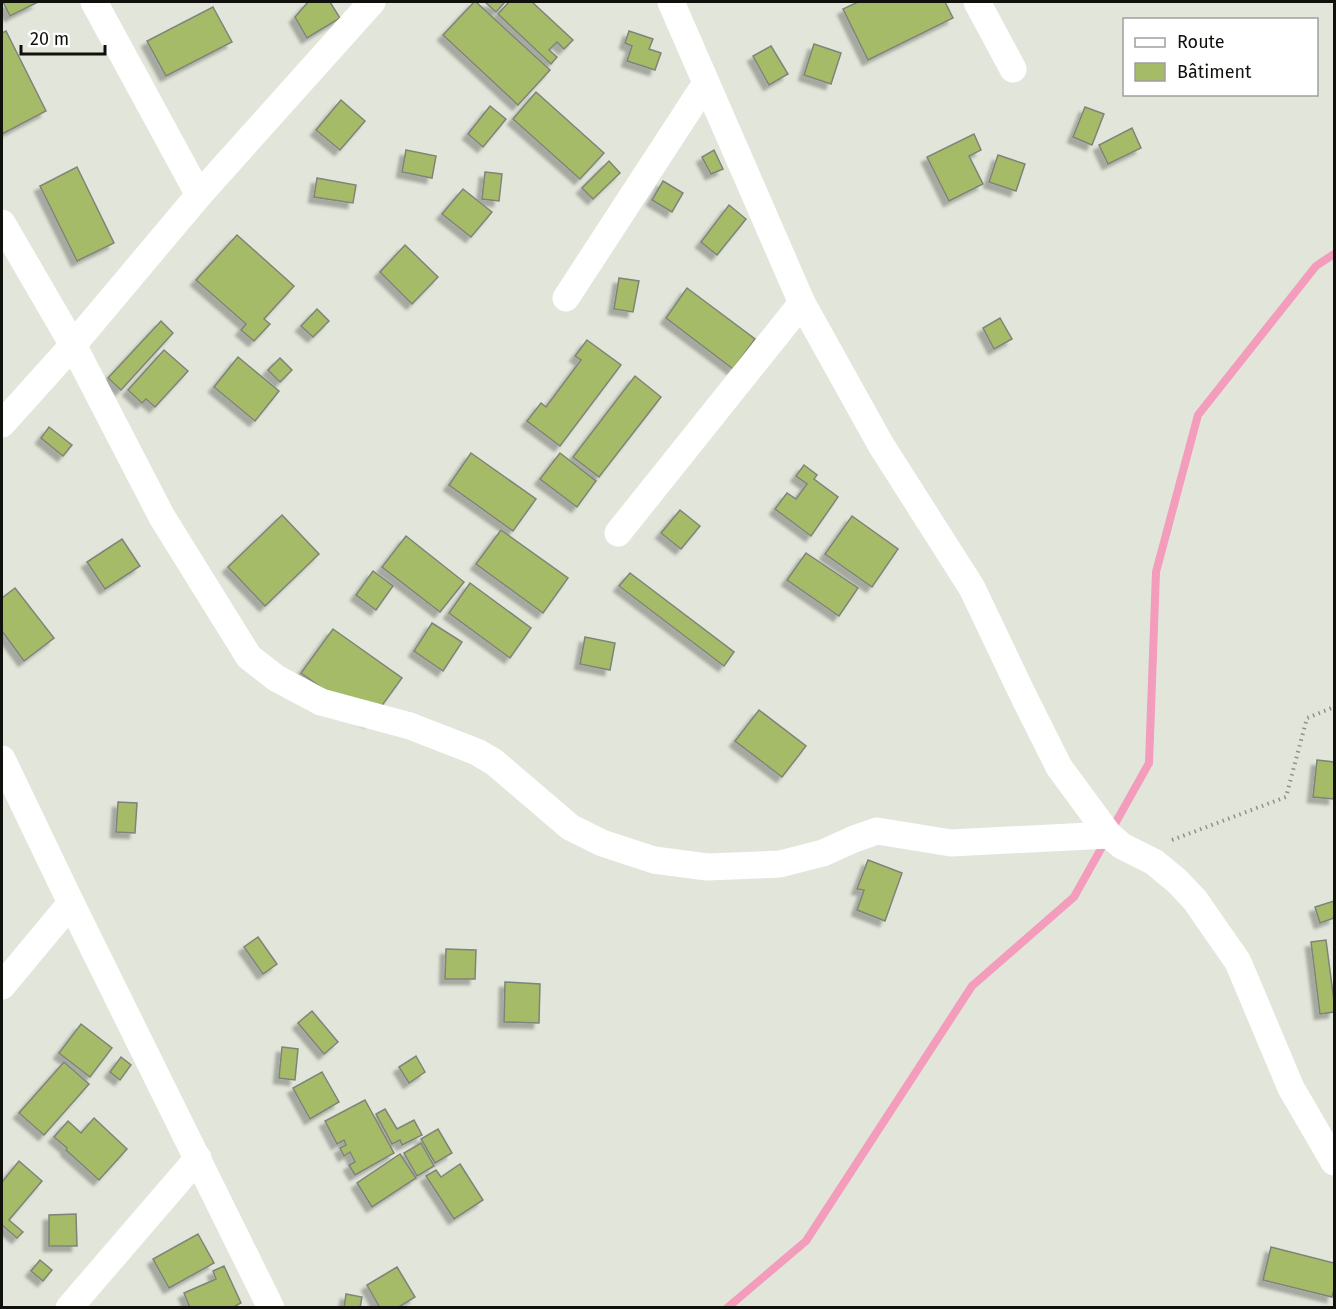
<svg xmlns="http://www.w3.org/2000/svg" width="1336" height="1309" font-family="'Fira Sans',sans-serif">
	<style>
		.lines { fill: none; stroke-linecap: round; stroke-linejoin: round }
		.stream { stroke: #f39cbb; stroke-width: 8 }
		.building { fill: #a5bb68; stroke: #808379; stroke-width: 1.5; filter: url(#shadow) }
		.path { stroke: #8f9289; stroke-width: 4; stroke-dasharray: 1.5 4.5; stroke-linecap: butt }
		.street { stroke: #fff; stroke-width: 27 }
	</style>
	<defs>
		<filter id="shadow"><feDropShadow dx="-5.5" dy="5.5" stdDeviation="1.5" flood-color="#0004"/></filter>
	</defs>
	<rect width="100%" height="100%" fill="#e2e6da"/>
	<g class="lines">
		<polyline class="stream" points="727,1308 806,1241 972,986 1074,897 1149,763 1156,572 1198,415 1316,266 1334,254"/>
	</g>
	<g class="building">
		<polygon points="3,2 38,2 10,16"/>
		<polygon points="308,2 330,2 340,18 307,38 295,17"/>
		<polygon points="474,2 476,2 550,70 518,105 443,35"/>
		<polygon points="485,2 505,2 496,12"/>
		<polygon points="509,2 532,2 573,40 564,49 557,42 549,50 557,57 551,64 498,14"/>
		<polygon points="858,2 945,2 953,18 868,60 843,9"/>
		<polygon points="213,7 232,42 166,76 147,41"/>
		<polygon points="6,31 46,111 2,134 2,33"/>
		<polygon points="629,31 653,39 649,49 661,53 655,70 627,61 632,46 625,43"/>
		<polygon points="814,44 841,53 831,84 804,75"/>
		<polygon points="771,46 788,74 769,85 753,56"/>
		<polygon points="536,92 604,153 580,179 513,119"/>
		<polygon points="341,100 365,121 340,150 316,130"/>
		<polygon points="490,106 506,119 483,147 468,134"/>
		<polygon points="1085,107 1104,114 1092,145 1073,137"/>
		<polygon points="1132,128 1141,148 1108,164 1099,145"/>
		<polygon points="974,134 981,150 969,156 983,184 949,201 927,157"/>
		<polygon points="406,150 436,156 432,178 402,172"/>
		<polygon points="714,150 723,169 711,174 702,157"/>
		<polygon points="998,155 1025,164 1016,191 989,182"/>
		<polygon points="609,161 620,173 593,199 582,188"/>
		<polygon points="77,167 114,243 77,261 40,186"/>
		<polygon points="485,172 502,174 499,201 482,199"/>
		<polygon points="317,178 356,185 353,203 314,197"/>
		<polygon points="663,181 683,193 672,212 652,200"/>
		<polygon points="463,189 492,212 471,237 442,214"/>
		<polygon points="729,205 746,219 717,255 701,242"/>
		<polygon points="237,235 294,286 264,319 270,324 254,341 241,330 246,324 196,280"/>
		<polygon points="405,245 438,277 412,304 380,272"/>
		<polygon points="619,278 639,281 633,312 614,309"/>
		<polygon points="687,288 755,339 733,369 666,318"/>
		<polygon points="317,309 329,321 313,337 301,326"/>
		<polygon points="1000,318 1012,339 994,349 983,328"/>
		<polygon points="161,321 173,333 121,390 108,378"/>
		<polygon points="587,340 621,365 560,446 527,421 541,403 546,407 581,360 575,356"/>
		<polygon points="164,350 188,371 155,407 146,399 142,403 128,390"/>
		<polygon points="238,357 279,391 255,421 214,387"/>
		<polygon points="280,358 292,370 280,382 268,370"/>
		<polygon points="635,376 661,397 599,477 573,457"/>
		<polygon points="49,427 72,445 63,456 41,438"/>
		<polygon points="471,453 536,499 513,531 449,485"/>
		<polygon points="560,453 596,481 577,507 540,479"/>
		<polygon points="804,465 817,475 814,479 838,497 811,536 775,509 787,493 796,499 807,484 796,476"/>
		<polygon points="680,510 700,526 681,549 661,533"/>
		<polygon points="282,515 319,554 265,606 228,567"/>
		<polygon points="852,516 898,549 872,587 825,554"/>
		<polygon points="501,530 568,578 543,613 476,564"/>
		<polygon points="406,536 464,582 440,612 382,567"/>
		<polygon points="122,539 140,566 105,589 87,562"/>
		<polygon points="806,553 858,588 839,616 787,580"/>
		<polygon points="373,571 393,586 376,610 356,595"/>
		<polygon points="630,573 734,652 724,666 619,586"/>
		<polygon points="470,583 531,628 510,658 449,613"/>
		<polygon points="15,588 54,638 24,661 2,631 2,598"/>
		<polygon points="432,623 462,642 443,671 414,651"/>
		<polygon points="333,629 402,678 370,722 301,673"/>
		<polygon points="585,637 615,643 610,670 580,664"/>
		<polygon points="759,710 806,746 782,777 735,741"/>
		<polygon points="1317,760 1334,762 1334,799 1313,797"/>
		<polygon points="118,802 137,803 135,833 116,832"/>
		<polygon points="868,860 902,873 885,921 857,910 864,890 857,889"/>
		<polygon points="1334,901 1334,918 1320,923 1315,907"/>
		<polygon points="258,937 277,964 263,974 244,947"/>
		<polygon points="1326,940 1334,1001 1334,1012 1320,1014 1311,942"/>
		<polygon points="446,949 476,950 475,979 445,979"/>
		<polygon points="505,982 540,984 539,1023 504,1022"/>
		<polygon points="312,1011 338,1042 324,1054 298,1023"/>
		<polygon points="81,1024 112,1048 90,1077 59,1053"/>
		<polygon points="282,1047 298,1049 295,1080 279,1078"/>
		<polygon points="416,1056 425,1072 409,1083 399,1067"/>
		<polygon points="121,1057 131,1065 120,1080 110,1072"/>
		<polygon points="64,1062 89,1084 44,1135 19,1113"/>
		<polygon points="322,1072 339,1102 310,1119 293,1088"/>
		<polygon points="365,1100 394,1153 355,1175 349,1165 355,1162 350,1152 344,1156 340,1148 346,1145 344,1140 337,1144 325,1121"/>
		<polygon points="385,1109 397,1129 414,1120 422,1135 402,1145 400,1140 392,1144 376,1114"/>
		<polygon points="94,1118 127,1149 99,1180 66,1150 67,1148 54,1137 68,1121 81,1133"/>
		<polygon points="438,1129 452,1153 435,1163 421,1139"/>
		<polygon points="421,1143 434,1166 417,1176 404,1153"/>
		<polygon points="400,1154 416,1178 372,1207 357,1183"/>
		<polygon points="19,1161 42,1181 9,1220 23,1232 17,1238 2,1225 2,1182"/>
		<polygon points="460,1164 483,1200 454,1219 426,1176 436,1170 441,1177"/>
		<polygon points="76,1214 77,1246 49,1246 49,1215"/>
		<polygon points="198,1234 214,1263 169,1288 153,1259"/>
		<polygon points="1271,1247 1334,1263 1334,1289 1332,1297 1263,1280"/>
		<polygon points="40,1260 52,1270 43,1281 31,1271"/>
		<polygon points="224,1266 241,1303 232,1308 190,1308 184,1293 216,1279 213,1271"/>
		<polygon points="397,1267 415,1297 397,1308 380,1308 367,1285"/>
		<polygon points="346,1294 362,1297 360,1308 344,1308"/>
	</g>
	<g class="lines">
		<polyline class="path" points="1172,840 1286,797 1307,718 1334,707"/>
		<g class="street">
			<polyline points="94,2 199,195"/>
			<polyline points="671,2 802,303 881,445 972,588 1021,691 1059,767 1109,835 1122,846 1154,862 1177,881 1195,900 1238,962 1291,1088 1334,1162"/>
			<polyline points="977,2 1013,69"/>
			<polyline points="2,223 73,345 162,517 249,657 276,678 321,702 410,726 477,752 494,762 570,827 602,843 654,860 707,867 780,864 823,853 854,839 877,831 951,843 1109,835"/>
			<polyline points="566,298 706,83"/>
			<polyline points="2,424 73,345 199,195 372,2"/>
			<polyline points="618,533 802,303"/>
			<polyline points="2,759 71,903 271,1308"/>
			<polyline points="2,986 71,903"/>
			<polyline points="69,1308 198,1158"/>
		</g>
	</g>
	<rect width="1336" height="1309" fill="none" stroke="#10110d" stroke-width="6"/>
	<rect x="1123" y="18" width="195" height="78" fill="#ffffff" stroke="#9fa09e" stroke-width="1.5"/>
	<rect x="1135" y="38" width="30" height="9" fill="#ffffff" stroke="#9fa09e" stroke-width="1.5"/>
	<text x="1177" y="48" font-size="18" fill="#10110d">Route</text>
	<rect x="1135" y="63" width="30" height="18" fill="#a5bb68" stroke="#9fa09e" stroke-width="1.5"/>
	<text x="1177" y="78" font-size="18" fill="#10110d">Bâtiment</text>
	<path d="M21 45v9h84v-9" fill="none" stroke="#10110d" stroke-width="3"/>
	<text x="30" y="45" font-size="18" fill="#10110d" stroke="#ffffff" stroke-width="4.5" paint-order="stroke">20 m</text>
</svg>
